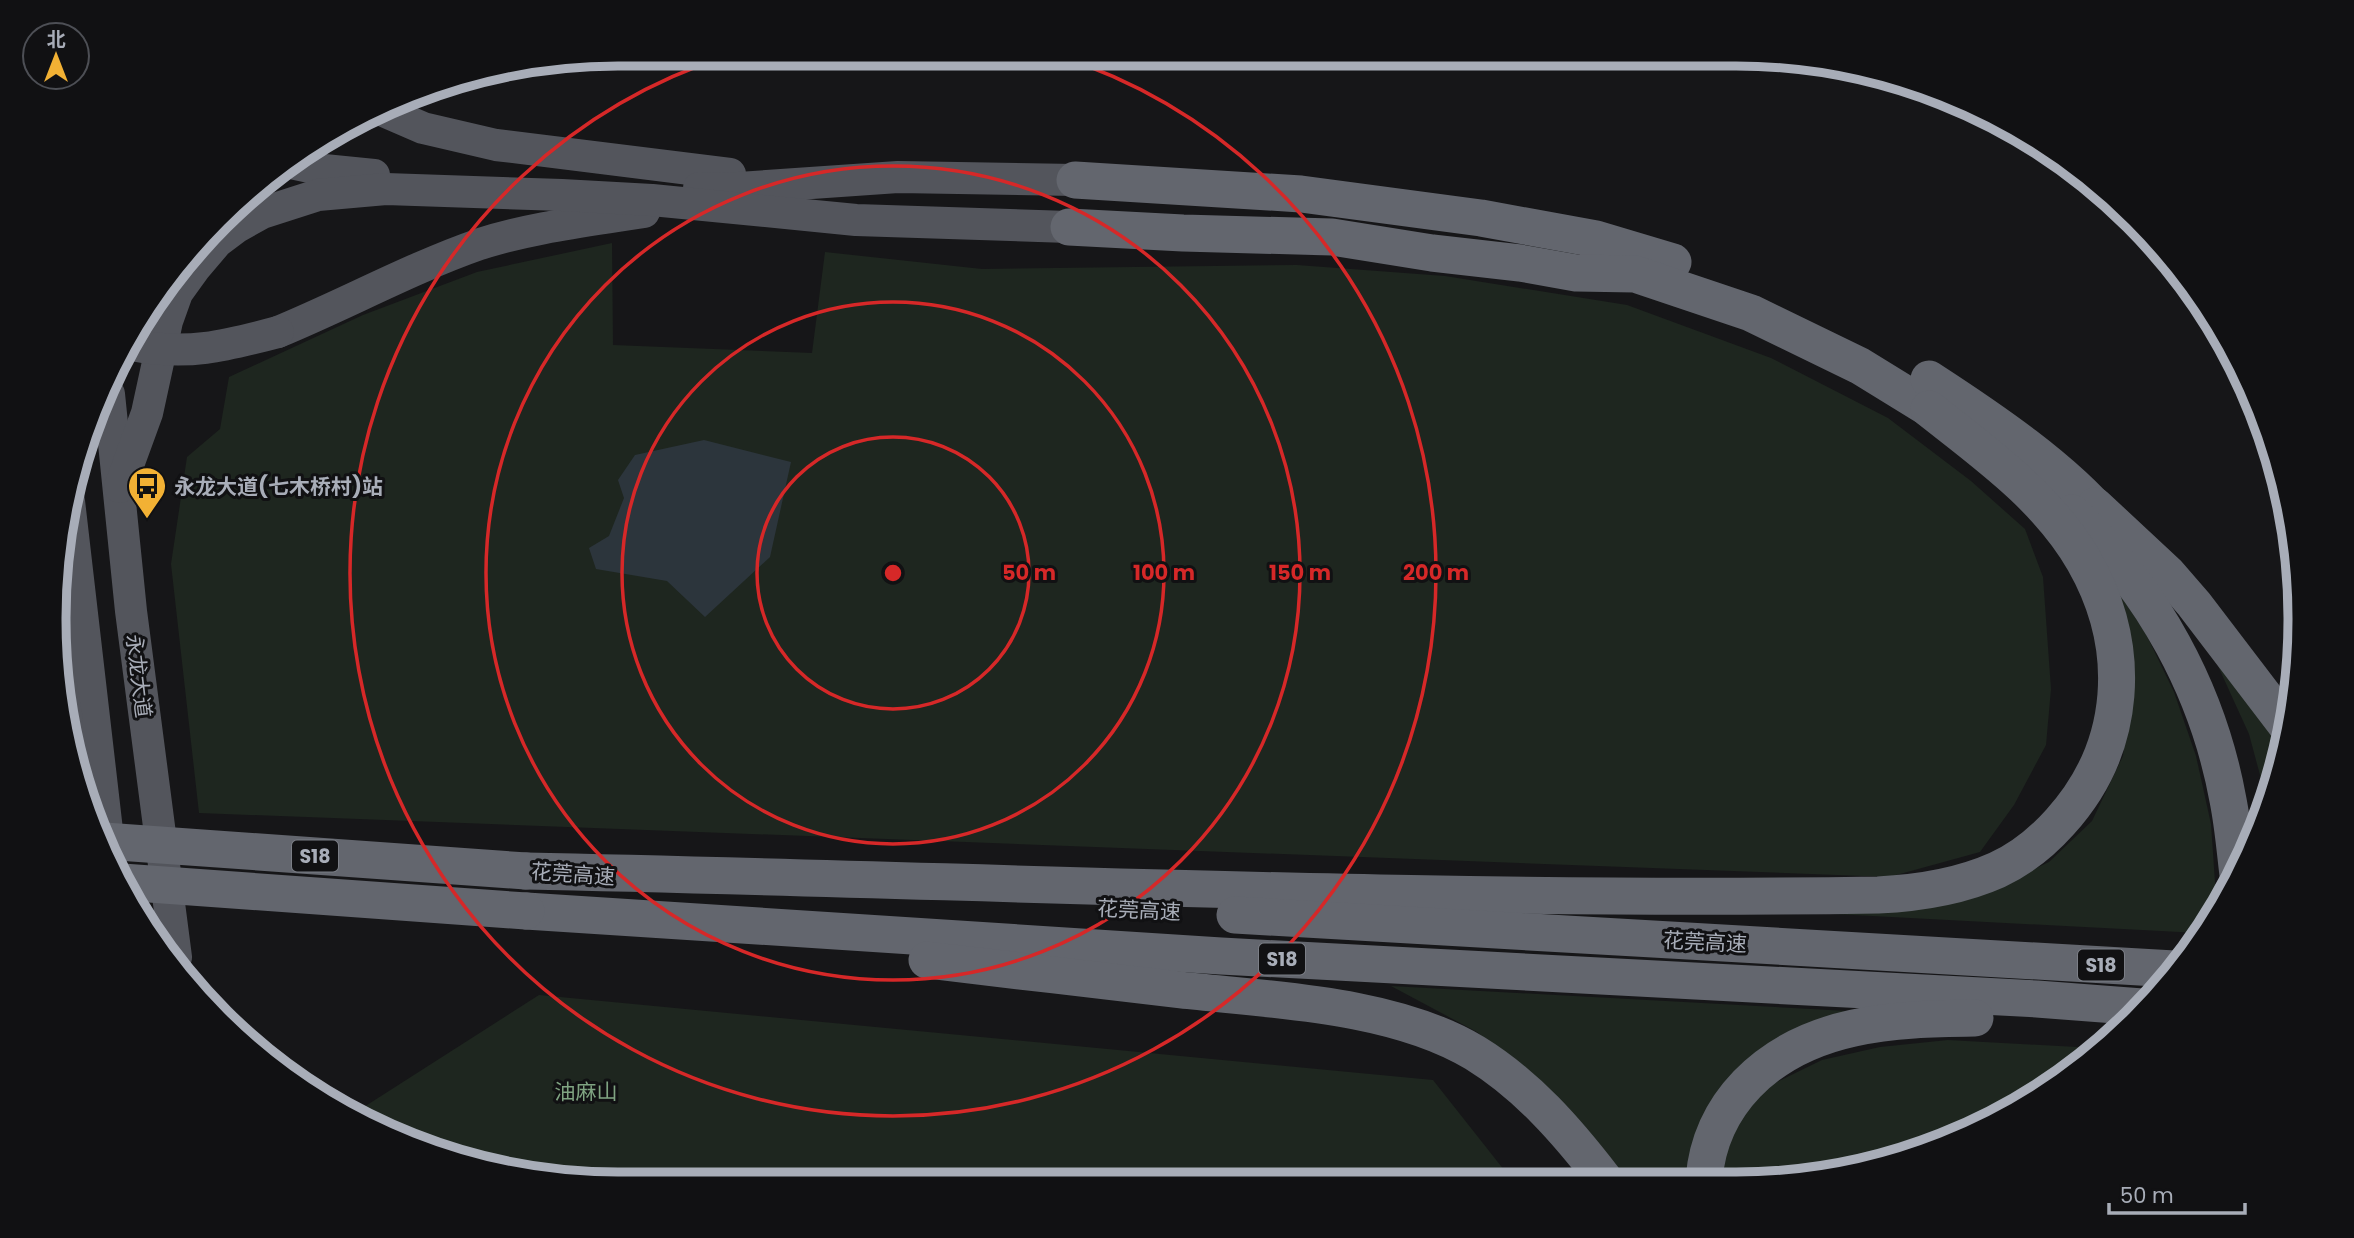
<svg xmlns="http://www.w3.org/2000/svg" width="2354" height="1238" font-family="Poppins,'Noto Sans SC',sans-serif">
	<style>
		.green { fill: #1e261f }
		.water { fill: #2c353c }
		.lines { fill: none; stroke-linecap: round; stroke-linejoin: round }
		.primary { stroke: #53555c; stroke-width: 32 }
		.highway { stroke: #63666e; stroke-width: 37 }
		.primary-bridge { stroke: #53555c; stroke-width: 32 }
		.highway-bridge { stroke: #63666e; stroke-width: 37 }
		.ring { fill: none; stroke: #d62828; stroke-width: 3.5 }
		.labels { text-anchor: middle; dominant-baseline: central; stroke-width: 6; stroke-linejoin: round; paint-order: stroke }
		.shield { fill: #111113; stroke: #7b7e86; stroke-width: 2 }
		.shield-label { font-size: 19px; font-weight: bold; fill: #a8adb8 }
		.poi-label { font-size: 21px; font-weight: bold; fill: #a8adb8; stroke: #111113; text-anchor: start }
		.street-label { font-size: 21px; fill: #a8adb8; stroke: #111113 }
		.park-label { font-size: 21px; fill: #7fa381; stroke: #111113 }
		.rim { fill: none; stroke: #a8adb8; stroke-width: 9 }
		.centre { fill: #d62828; stroke: #111113; stroke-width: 3.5 }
		.ring-label { font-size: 21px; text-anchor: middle; font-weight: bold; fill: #d62828; stroke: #111113; stroke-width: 6; stroke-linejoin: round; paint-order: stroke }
	</style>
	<rect width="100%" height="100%" fill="#161618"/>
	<g class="green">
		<polygon points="612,243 613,345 812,353 825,252 982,269 1297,265 1445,276 1627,305 1771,358 1888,418 1971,481 2025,529 2043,577 2051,689 2046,745 2014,805 1980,852 1889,877 199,813 171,564 187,457 220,429 229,377 363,315 477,272"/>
		<polygon points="2106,573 2146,634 2174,692 2196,756 2211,824 2216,897 2216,906 2199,933 1834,914 1967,900 2049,862 2092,821 2123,756 2130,694"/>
		<polygon points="2213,655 2284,744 2280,766 2267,801 2249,734"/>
		<polygon points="1391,986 1848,1011 1768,1045 1690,1179 1618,1179 1543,1087 1477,1032"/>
		<polygon points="539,995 1433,1080 1512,1180 582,1183 473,1165 369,1125 353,1114"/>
		<polygon points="1948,1040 2095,1048 2049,1088 1951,1141 1809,1179 1721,1179 1721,1165 1737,1117 1773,1084 1822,1060 1880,1047"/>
	</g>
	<polygon class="water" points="704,440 791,462 770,557 705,617 667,581 596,569 589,548 609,536 624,498 618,480 635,455"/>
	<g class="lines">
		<g class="primary">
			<polyline points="386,112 423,128 496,145 730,174"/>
			<polyline points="291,163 324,170 374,175"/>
			<polyline points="699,188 724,189 898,177 1075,180"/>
			<path d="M278 332C346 304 411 268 480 244 533 227 589 221 644 212"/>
			<polyline points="109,394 131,611 176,957"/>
			<polyline points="120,487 147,413 167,321 177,293 195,268 217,242 237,227 262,213 318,195 386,189 562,195 652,200 856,220 1069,227"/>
			<polyline points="69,501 111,865"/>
			<polyline points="58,668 67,720"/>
		</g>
		<g class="highway">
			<polyline points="1075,180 1301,194 1481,218 1596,239 1673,262"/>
			<polyline points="1069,227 1183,233 1332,237 1432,253 1520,263 1576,273 1635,274 1751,313 1860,366 1951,422"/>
			<path d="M1929 379C1989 418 2065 469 2110 524"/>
			<polyline points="2095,506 2168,574 2194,604 2287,726"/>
			<path d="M2072 513C2153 591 2208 690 2228 800 2233 825 2235 850 2238 875"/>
			<path d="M526 871C977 880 1427 902 1878 895 1920 893 1959 887 1997 870 2021 859 2043 841 2060 822 2128 747 2133 647 2084 561 2047 497 1986 454 1929 409"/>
			<polyline points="526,911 1221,956 2037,999 2142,1007"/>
			<polyline points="1235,915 2174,969"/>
			<path d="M927 960C1012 970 1096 980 1181 990 1273 1000 1394 1004 1475 1053 1527 1085 1567 1131 1604 1179"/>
			<path d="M1704 1179C1707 1143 1721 1111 1747 1084 1807 1022 1894 1019 1975 1018"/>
		</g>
		<path class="primary-bridge" d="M132 345C187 356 225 346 278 332"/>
		<g class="highway-bridge">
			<polyline points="104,841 526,871"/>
			<polyline points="122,882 526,911"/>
		</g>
	</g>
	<g class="ring">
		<circle cx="893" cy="573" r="136"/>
		<circle cx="893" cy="573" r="271"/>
		<circle cx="893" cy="573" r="407"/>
		<path d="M1056 55A543 543 0 1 1 730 55"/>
	</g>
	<defs>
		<symbol id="bus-pin" viewBox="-11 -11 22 30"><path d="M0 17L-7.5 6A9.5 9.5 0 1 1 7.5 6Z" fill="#f2b134" stroke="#111113"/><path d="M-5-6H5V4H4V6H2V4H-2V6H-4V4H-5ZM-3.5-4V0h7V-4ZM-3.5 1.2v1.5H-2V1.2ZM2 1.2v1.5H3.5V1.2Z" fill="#111"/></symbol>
	</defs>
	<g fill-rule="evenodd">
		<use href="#bus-pin" x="125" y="464" width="44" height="60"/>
	</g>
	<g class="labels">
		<g class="shield">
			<rect x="292" y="840.5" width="46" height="31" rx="5"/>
			<rect x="1259" y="943.5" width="46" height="31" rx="5"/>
			<rect x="2078" y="949.5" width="46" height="31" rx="5"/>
		</g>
		<g class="shield-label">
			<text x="315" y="856">S18</text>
			<text x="1282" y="959">S18</text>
			<text x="2101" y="965">S18</text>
		</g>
		<g class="poi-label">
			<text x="174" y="486">永龙大道(七木桥村)站</text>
		</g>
		<g class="street-label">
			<text transform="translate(139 676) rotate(83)">永龙大道</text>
			<text transform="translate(573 874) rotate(4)">花莞高速</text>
			<text transform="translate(1139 910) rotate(3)">花莞高速</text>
			<text transform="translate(1705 942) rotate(3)">花莞高速</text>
		</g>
		<g class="park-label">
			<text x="586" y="1091">油麻山</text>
		</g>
	</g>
	<path d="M0 0H2354V1238H0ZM618 66H1736A552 552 0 0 1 2288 618V620A552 552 0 0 1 1736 1172H618A552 552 0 0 1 66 620V618A552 552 0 0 1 618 66Z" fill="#111113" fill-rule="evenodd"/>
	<path class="rim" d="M618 66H1736A552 552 0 0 1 2288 618V620A552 552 0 0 1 1736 1172H618A552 552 0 0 1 66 620V618A552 552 0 0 1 618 66Z"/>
	<circle cx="893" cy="573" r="10" class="centre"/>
	<g class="ring-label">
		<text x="1029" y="580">50 m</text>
		<text x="1164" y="580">100 m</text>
		<text x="1300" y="580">150 m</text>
		<text x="1436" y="580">200 m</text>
	</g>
	<g transform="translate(56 56)"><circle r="33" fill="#111113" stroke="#4d4f55" stroke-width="2"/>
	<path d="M0-5L12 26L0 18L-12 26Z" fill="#f2b134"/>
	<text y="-10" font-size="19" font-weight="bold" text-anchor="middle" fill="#a8adb8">北</text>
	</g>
	<path d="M2109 1203v10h136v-10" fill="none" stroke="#a8adb8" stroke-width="3.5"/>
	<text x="2120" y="1203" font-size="21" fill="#a8adb8" stroke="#111113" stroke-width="5" paint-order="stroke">50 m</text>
</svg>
